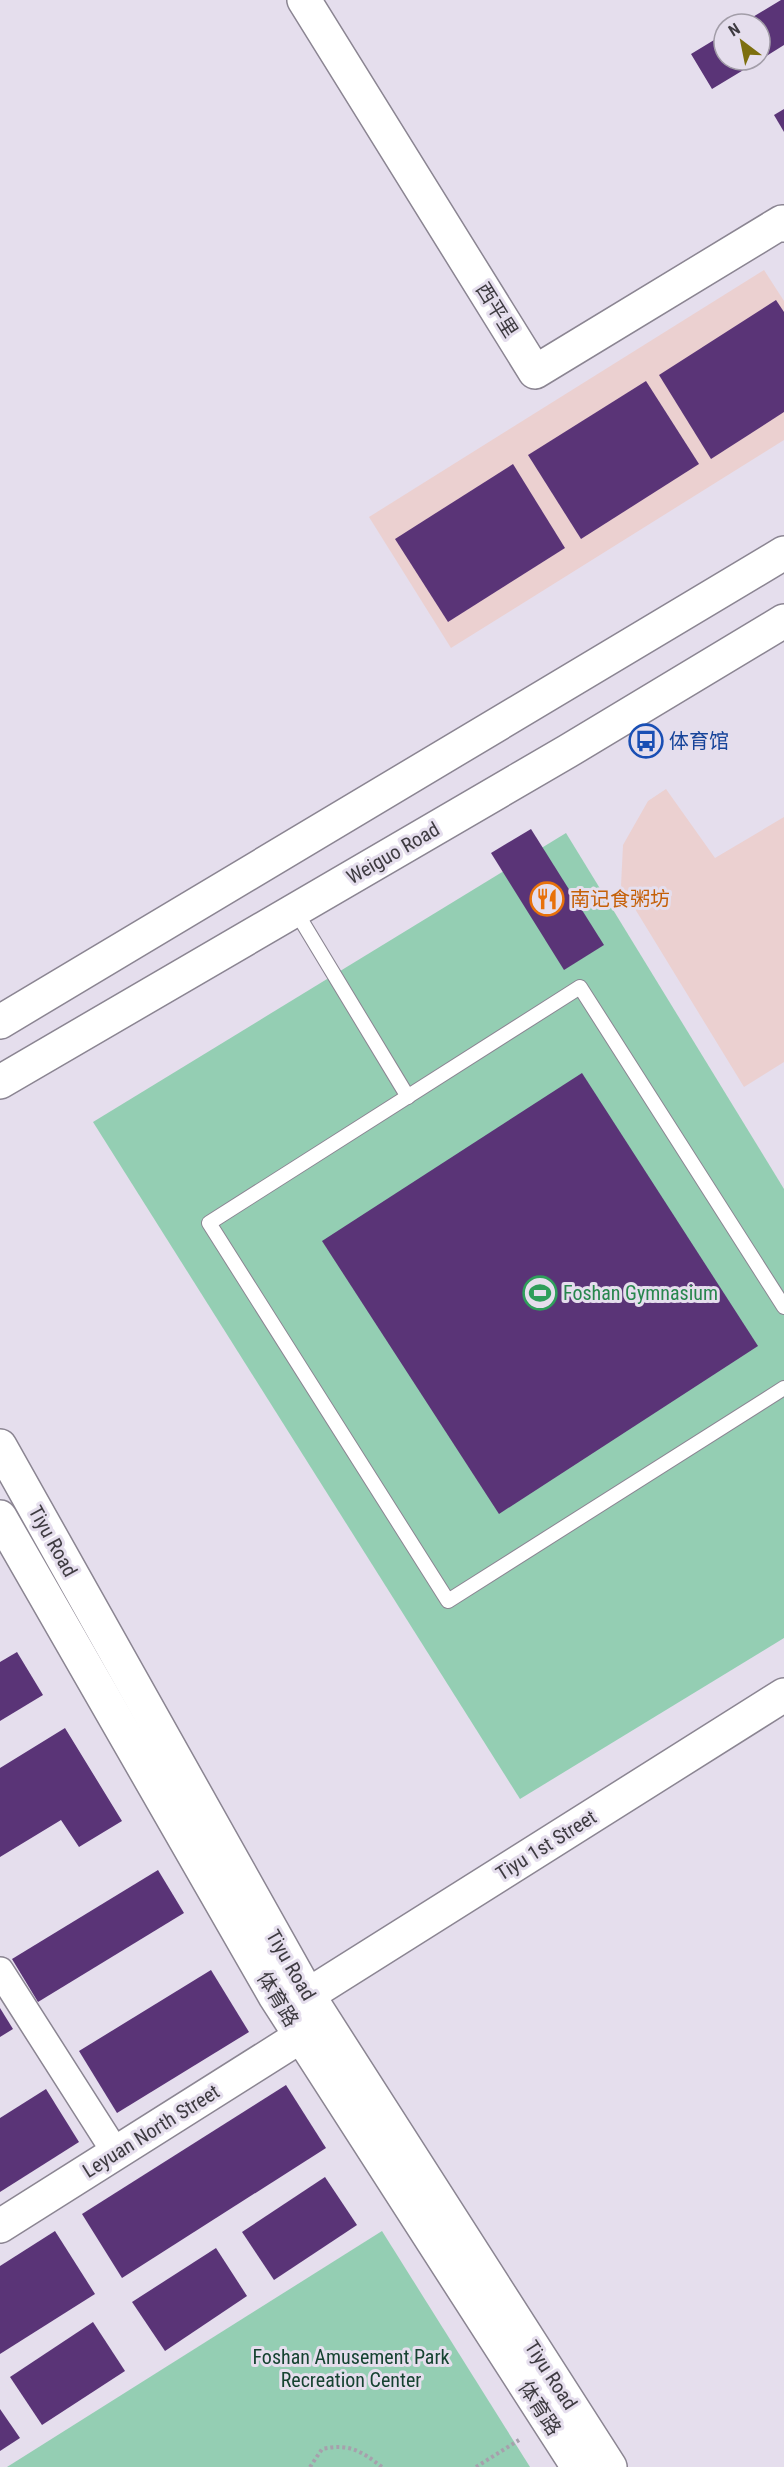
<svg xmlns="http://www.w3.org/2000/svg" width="784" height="2467" font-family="'Roboto Condensed','Noto Sans SC',sans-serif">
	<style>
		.commercial { fill: #ebd0d0 }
		.green { fill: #94ceb3 }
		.building { fill: #5a3477 }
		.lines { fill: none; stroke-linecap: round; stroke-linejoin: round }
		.lane-casing { stroke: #8b8592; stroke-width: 16 }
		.street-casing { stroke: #8b8592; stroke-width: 30 }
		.secondary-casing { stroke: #8b8592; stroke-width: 36 }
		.path { stroke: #a6a0ac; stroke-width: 4; stroke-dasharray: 3 3; stroke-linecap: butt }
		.lane { stroke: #fff; stroke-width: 14 }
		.street { stroke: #fff; stroke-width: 27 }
		.secondary { stroke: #fff; stroke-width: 33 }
		.labels { text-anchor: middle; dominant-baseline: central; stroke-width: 6; stroke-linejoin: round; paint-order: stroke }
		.street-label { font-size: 20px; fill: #3e3b41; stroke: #e5deed }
		.transit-label { font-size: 20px; fill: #164399; stroke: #e5deed; text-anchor: start }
		.food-label { font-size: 20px; fill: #c56008; stroke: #e5deed; text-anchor: start }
		.leisure-label { font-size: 20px; fill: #27864d; stroke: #e5deed; text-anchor: start }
		.park-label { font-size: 20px; fill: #164331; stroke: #e5deed }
	</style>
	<rect width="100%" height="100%" fill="#e5deed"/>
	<g class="commercial">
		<polygon points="764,270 784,301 784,440 451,648 369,517"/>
		<polygon points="666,789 715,858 784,817 784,1062 744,1087 621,886 623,845 648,801"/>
	</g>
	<g class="green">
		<polygon points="566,833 784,1189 784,1638 520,1799 93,1122"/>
		<polygon points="382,2231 530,2467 7,2467"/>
	</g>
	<g class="building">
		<polygon points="781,0 784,0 784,45 760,60 760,24 741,24"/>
		<polygon points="724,34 724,60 760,60 712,89 691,54"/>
		<polygon points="784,109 784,132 774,115"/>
		<polygon points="776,300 784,312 784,412 711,459 659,375"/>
		<polygon points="646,381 699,464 581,539 528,455"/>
		<polygon points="513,464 565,548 448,622 395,539"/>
		<polygon points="531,829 604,945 564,970 491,853"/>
		<polygon points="582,1073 758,1346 499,1514 322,1241"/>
		<polygon points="17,1652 43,1695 0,1721 0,1662"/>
		<polygon points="65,1728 122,1821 79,1847 61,1820 0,1857 0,1768"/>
		<polygon points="158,1870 184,1913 38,2002 12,1959"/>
		<polygon points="211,1970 249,2032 117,2113 79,2051"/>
		<polygon points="0,2008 13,2029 0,2037"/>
		<polygon points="286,2085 326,2148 122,2278 82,2214"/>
		<polygon points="46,2089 79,2142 0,2192 0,2118"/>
		<polygon points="325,2177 357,2225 274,2280 242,2232"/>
		<polygon points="55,2231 95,2294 0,2354 0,2266"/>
		<polygon points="216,2248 247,2296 165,2351 132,2302"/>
		<polygon points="93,2322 125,2371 42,2425 10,2377"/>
		<polygon points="0,2409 20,2438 0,2451"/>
	</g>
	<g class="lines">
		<defs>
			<g id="lane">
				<polyline points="295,910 408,1097"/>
				<polyline points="784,1307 580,987 209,1223 448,1601 784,1388"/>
			</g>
			<polyline id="street" points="0,1971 116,2153"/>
			<g id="secondary">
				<polyline points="304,0 535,372 782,222 784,225"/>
				<polyline points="0,1022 784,553"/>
				<polyline points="0,1082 568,751 784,621"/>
				<polyline points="0,1446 308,1995 610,2467"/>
				<polyline points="0,1517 275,1996 578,2467"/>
				<polyline points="308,1995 784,1695"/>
				<polyline points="0,2226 301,2036"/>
			</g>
		</defs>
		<use href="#lane" class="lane-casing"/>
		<use href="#street" class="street-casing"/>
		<use href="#secondary" class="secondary-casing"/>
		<g class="path">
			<path d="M310 2467 322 2449C349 2443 361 2451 382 2467"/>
			<polyline points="476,2467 519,2440"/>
		</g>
		<use href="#lane" class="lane"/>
		<use href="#street" class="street"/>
		<use href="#secondary" class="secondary"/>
	</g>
	<defs>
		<symbol id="bus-ring" viewBox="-11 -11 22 22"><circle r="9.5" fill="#e5deed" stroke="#1a4fb4" stroke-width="1.5"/><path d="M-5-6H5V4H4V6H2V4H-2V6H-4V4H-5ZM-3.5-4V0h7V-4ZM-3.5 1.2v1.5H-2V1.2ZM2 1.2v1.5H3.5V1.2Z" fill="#1a4fb4"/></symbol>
		<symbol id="restaurant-ring" viewBox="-11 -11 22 22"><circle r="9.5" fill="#e5deed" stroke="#e8710a" stroke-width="1.5"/><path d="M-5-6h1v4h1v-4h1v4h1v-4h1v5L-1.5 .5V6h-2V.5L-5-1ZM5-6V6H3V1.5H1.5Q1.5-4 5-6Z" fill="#e8710a"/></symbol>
		<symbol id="stadium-ring" viewBox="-11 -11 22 22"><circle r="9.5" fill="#e5deed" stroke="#2e9e5b" stroke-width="1.5"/><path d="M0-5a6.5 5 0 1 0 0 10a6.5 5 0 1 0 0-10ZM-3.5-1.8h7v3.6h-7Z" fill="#2e9e5b"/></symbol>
	</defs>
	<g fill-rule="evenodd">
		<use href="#bus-ring" x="627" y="722" width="38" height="38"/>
		<use href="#restaurant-ring" x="528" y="880" width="38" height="38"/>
		<use href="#stadium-ring" x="521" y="1274" width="38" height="38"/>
	</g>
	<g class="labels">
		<g class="street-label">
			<text transform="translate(497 310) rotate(58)">西平里</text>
			<text transform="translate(393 853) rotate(-30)">Weiguo Road</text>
			<text transform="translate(53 1541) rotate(61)">Tiyu Road</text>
			<text transform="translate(546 1845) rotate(-32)">Tiyu 1st Street</text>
			<text transform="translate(291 1965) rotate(60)">Tiyu Road</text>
			<text transform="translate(278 1999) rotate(59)">体育路</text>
			<text transform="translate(151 2131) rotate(-32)">Leyuan North Street</text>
			<text transform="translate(551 2375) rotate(57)">Tiyu Road</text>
			<text transform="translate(540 2408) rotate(57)">体育路</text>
		</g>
		<g class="transit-label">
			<text x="669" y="741">体育馆</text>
		</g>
		<g class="food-label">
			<text x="570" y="899">南记食粥坊</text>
		</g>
		<g class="leisure-label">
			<text x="563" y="1293">Foshan Gymnasium</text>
		</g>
		<g class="park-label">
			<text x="351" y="2357">Foshan Amusement Park<tspan x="351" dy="23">Recreation Center</tspan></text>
		</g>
	</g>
	<g transform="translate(742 42) rotate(328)"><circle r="28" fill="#e5deed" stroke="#a29da8" stroke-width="1.5"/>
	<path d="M0-4.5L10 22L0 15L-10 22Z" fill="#7d6f0e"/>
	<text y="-9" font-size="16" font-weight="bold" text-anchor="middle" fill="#3e3b41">N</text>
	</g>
</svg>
